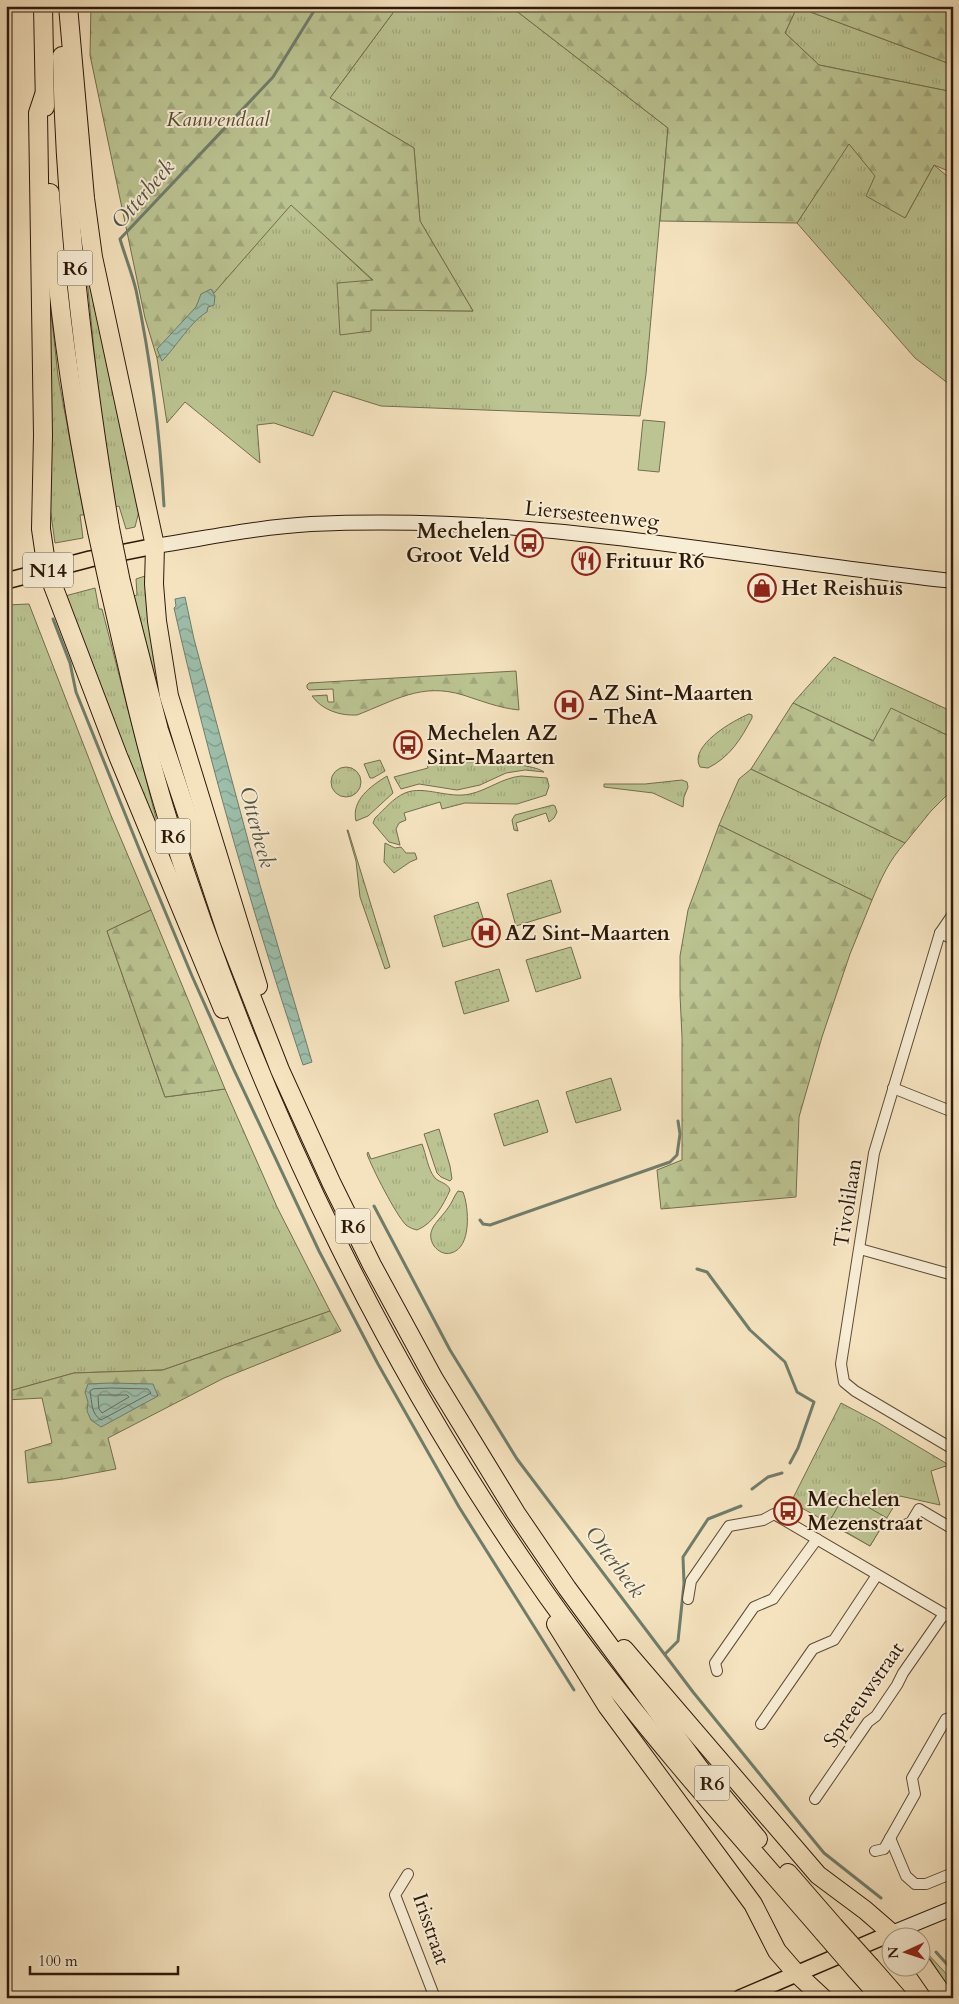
<svg xmlns="http://www.w3.org/2000/svg" width="959" height="2004" font-family="Cardo,serif">
	<style>
		.grass { fill: url(#grass-tufts); stroke: #746e4e }
		.forest { fill: url(#forest-firs); stroke: #746e4e }
		.garden { fill: url(#garden-dots); stroke: #746e4e }
		.pitch { fill: #bbc492; stroke: #746e4e }
		.water { fill: url(#water-waves); stroke: #707d6b }
		.lines { fill: none; stroke-linecap: round; stroke-linejoin: round }
		.shore { stroke: #656c5b; stroke-width: 1 }
		.stream { stroke: #707d6b; stroke-width: 3 }
		.street-casing { stroke: #5f4c37; stroke-width: 12 }
		.secondary-casing { stroke: #2d190a; stroke-width: 16 }
		.primary-casing { stroke: #2d190a; stroke-width: 18 }
		.highway-casing { stroke: #2d190a; stroke-width: 20 }
		.street { stroke: #f8edd5; stroke-width: 10 }
		.secondary { stroke: #f8edd5; stroke-width: 14 }
		.primary { stroke: #f5e3bf; stroke-width: 15 }
		.highway { stroke: #f5e3bf; stroke-width: 18 }
		.highway-bridge-casing { stroke: #2d190a; stroke-width: 20; stroke-linecap: butt }
		.highway-bridge { stroke: #f5e3bf; stroke-width: 18 }
		.labels { text-anchor: middle; dominant-baseline: central; stroke-width: 4; stroke-linejoin: round; paint-order: stroke }
		.shield { fill: #f8edd5; stroke: #6a5947; stroke-width: 1 }
		.shield-label { font-size: 20px; font-weight: bold; fill: #2d190a }
		.park-label { font-size: 21px; font-style: italic; fill: #584c33; stroke: #f8edd5 }
		.street-label { font-size: 21px; fill: #2d190a; stroke: #f8edd5 }
		.poi-label { font-size: 21px; font-weight: bold; fill: #2d190a; stroke: #f8edd5; text-anchor: start }
		.water-label { font-size: 22px; font-style: italic; fill: #545343; stroke: #f8edd5 }
	</style>
	<defs>
		<pattern id="grass-tufts" width="24" height="20" patternUnits="userSpaceOnUse" patternTransform="scale(1.25)"><rect width="24" height="20" fill="#bbc492"/><path d="M3 7l-1-3M5 7V3M7 7l1-3M15 17l-1-3M17 17v-4M19 17l1-3" fill="none" stroke="#a1a87d"/></pattern>
		<pattern id="forest-firs" width="22" height="20" patternUnits="userSpaceOnUse" patternTransform="scale(1.25)"><rect width="22" height="20" fill="#bbc492"/><path d="M5 1l3.5 6h-7zM16 11l3.5 6h-7z" fill="#a1a87d"/></pattern>
		<pattern id="garden-dots" width="8" height="8" patternUnits="userSpaceOnUse" patternTransform="scale(1.25)"><rect width="8" height="8" fill="#bbc492"/><path d="M2 2h.1M6 6h.1" fill="none" stroke="#a1a87d" stroke-width="1.8" stroke-linecap="round"/></pattern>
		<pattern id="water-waves" width="16" height="10" patternUnits="userSpaceOnUse" patternTransform="scale(1.25)"><rect width="16" height="10" fill="#9dbfac"/><path d="M0 5q4-4 8 0t8 0" fill="none" stroke="#809a8a"/></pattern>
	</defs>
	<rect width="100%" height="100%" fill="#f5e3bf"/>
	<filter id="stains"><feTurbulence type="fractalNoise" baseFrequency=".004" numOctaves="4"/><feColorMatrix values="0 0 0 0 .2 0 0 0 0 .09 0 0 0 0 .02 0 0 0 .5 -.17"/></filter>
	<radialGradient id="worn" r=".72"><stop offset=".6" stop-color="#630" stop-opacity="0"/><stop offset="1" stop-color="#630" stop-opacity=".3"/></radialGradient>
	<g class="grass">
		<polygon points="398,6 510,6 668,128 646,374 640,416 381,406 333,391 313,436 274,423 257,425 260,463 185,402 167,423 157,358 291,204 373,281 370,310 473,311 420,221 414,148 330,98"/>
		<polygon points="797,7 953,65 953,92 819,65 785,33"/>
		<polygon points="849,143 876,176 905,218 934,165 953,181 953,387 915,358 797,223"/>
		<polygon points="78,189 141,503 135,527 126,529 119,506 115,507 101,420"/>
		<polygon points="44,246 58,376 84,515 80,515 83,538 55,543 49,500"/>
		<polygon points="145,576 149,596 235,928 169,732 134,596 137,595 136,579"/>
		<polygon points="95,588 99,609 102,609 156,818 190,920 65,596"/>
		<polygon points="29,604 110,813 151,910 107,931 165,1097 225,1089 277,1207 330,1311 163,1370 74,1373 6,1392 6,605"/>
		<polygon points="834,657 953,712 953,738 892,709 874,741 793,703"/>
		<path d="M749 714 752 715V718C741 739 730 757 708 768L700 767C688 746 734 720 749 714Z"/>
		<polygon points="380,760 385,771 373,778 370,778 364,764"/>
		<path d="M449 762C467 761 531 762 544 772L525 770 506 773 480 785 457 790 419 784 401 789 394 777 428 768 427 764Z"/>
		<circle cx="346" cy="782" r="15"/>
		<path d="M751 769 905 843C889 860 881 879 872 900L719 825 739 779Z"/>
		<path d="M387 776 393 793 368 816 356 821C351 800 371 786 387 776Z"/>
		<path d="M521 776 547 778 549 786 546 795 517 804 465 803 442 809 440 802 404 813 406 820 399 823 396 829 400 845 389 842 373 823 375 818C384 810 393 798 405 793 424 785 448 799 470 794 488 790 502 778 521 776Z"/>
		<polygon points="682,780 687,782 688,787 684,797 683,807 653,793 604,787 604,784 645,784"/>
		<polygon points="553,805 555,806 557,812 554,818 549,822 546,813 516,823 518,831 514,830 512,820 515,815"/>
		<polygon points="347,830 348,830 390,967 385,969 360,897 356,861"/>
		<polygon points="385,843 395,848 401,847 406,853 415,853 417,859 410,862 394,873 384,862"/>
		<polygon points="439,1129 450,1166 452,1179 450,1181 441,1177 437,1173 424,1134"/>
		<path d="M422 1144C426 1154 428 1170 435 1178 440 1183 448 1183 450 1190 444 1204 433 1224 417 1230 413 1229 410 1228 406 1225 396 1215 372 1168 367 1154L368 1152 371 1159Z"/>
		<path d="M458 1191 463 1192C469 1207 472 1248 451 1253 444 1255 438 1251 434 1246 424 1230 439 1221 448 1208 452 1203 454 1196 458 1191Z"/>
		<polygon points="841,1403 877,1422 949,1465 931,1471 940,1505 900,1496 870,1546 791,1502"/>
		<polygon points="926,1952 953,1981 953,1996"/>
	</g>
	<g class="forest">
		<polygon points="91,6 398,6 330,98 414,148 420,221 473,311 371,310 371,331 340,335 337,283 373,280 291,205 157,358 145,318 90,55"/>
		<polygon points="510,6 953,6 953,65 797,7 785,33 819,65 953,92 953,173 934,165 905,218 866,196 875,176 849,144 797,223 660,221 668,128"/>
		<polygon points="6,63 8,67 10,100 6,103"/>
		<path d="M516 671 519 710C499 708 482 701 463 695 421 682 394 701 357 715 340 716 322 710 312 696L327 695 328 702H334L333 689 309 690 307 688V685L309 683Z"/>
		<polygon points="793,703 873,741 891,708 953,738 953,789 931,811 905,843 751,769"/>
		<polygon points="719,825 872,900 850,954 822,1037 799,1117 796,1197 661,1209 657,1170 682,1160 682,1037 680,995 680,956 688,910"/>
		<polygon points="151,910 225,1089 165,1097 107,931"/>
		<polygon points="330,1311 341,1331 224,1378 108,1438 116,1469 63,1479 28,1483 25,1451 52,1443 42,1398 6,1400 6,1392 74,1373 163,1370"/>
	</g>
	<g class="garden">
		<polygon points="551,880 561,912 516,926 507,894"/>
		<polygon points="478,902 488,934 443,947 434,916"/>
		<polygon points="571,947 581,978 536,992 526,960"/>
		<polygon points="499,969 509,1001 464,1014 455,982"/>
		<polygon points="611,1078 621,1110 576,1123 566,1092"/>
		<polygon points="538,1100 548,1132 504,1146 494,1114"/>
	</g>
	<g class="pitch">
		<polygon points="643,420 665,422 659,472 638,470"/>
		<polygon points="845,1494 887,1518 870,1546 829,1522"/>
	</g>
	<g class="water">
		<path d="M211 289 215 296 214 305 208 307 207 312C192 320 176 347 162 361L157 349 196 307 201 294Z"/>
		<path d="M185 597 194 639 260 885 312 1062 303 1065C253 915 209 762 174 608L176 606 175 599Z"/>
		<polygon points="111,1383 153,1384 158,1396 101,1427 91,1420 87,1411 88,1402 85,1392 88,1384"/>
	</g>
	<g class="lines">
		<g class="shore">
			<path d="M111 1388 148 1389 151 1393 101 1420C91 1414 92 1402 90 1391L93 1389Z"/>
			<polygon points="100,1395 127,1395 129,1397 102,1413 99,1409 98,1397"/>
		</g>
		<g class="stream">
			<path d="M164 506C160 434 151 361 136 290 132 273 125 256 120 239L273 77 317 6"/>
			<polyline points="53,619 70,663 76,692 142,856 192,976 234,1070 319,1251 378,1364 459,1507 574,1690"/>
			<polyline points="374,1206 450,1350 517,1459 693,1692 792,1814 824,1853 881,1898"/>
			<polyline points="480,1220 483,1224 490,1225 670,1162 677,1155 680,1134 678,1121"/>
			<polyline points="697,1269 707,1272 750,1330 785,1362 797,1392 814,1402 798,1448 790,1463"/>
			<polyline points="752,1489 768,1477 782,1473"/>
			<polyline points="665,1654 678,1641 684,1584 683,1557 708,1519 741,1506"/>
			<polyline points="936,1952 953,1971"/>
		</g>
		<defs>
			<g id="street">
				<polyline points="953,914 940,933 874,1153 841,1364 844,1382 855,1391 953,1449"/>
				<polyline points="940,933 953,939"/>
				<polyline points="893,1088 953,1112"/>
				<polyline points="860,1249 953,1275"/>
				<polyline points="907,1524 910,1524 919,1509 953,1529"/>
				<polyline points="688,1599 691,1581 729,1526 763,1520 774,1514 953,1619"/>
				<polyline points="717,1671 715,1663 754,1607 773,1599 817,1539"/>
				<polyline points="761,1724 813,1649 834,1640 877,1575"/>
				<polyline points="815,1799 868,1722 876,1716 897,1685 903,1673 944,1614"/>
				<polyline points="890,1838 906,1876 915,1884 926,1884 953,1873"/>
				<polyline points="875,1851 884,1849 915,1794 912,1778 946,1719 953,1717"/>
				<polyline points="408,1874 395,1895 435,1998"/>
			</g>
			<g id="secondary">
				<path d="M155 546C207 538 259 527 311 524 409 520 512 525 609 537 724 550 838 569 953 581"/>
				<polyline points="892,1933 953,1908"/>
			</g>
			<g id="primary">
				<polyline points="6,581 90,559 155,546"/>
				<polyline points="740,1998 892,1933"/>
			</g>
			<g id="highway">
				<polyline points="43,6 45,107"/>
				<polyline points="68,6 85,198 93,257 155,546 154,584 157,621 169,696 258,986"/>
				<path d="M62 56C65 214 84 372 110 528"/>
				<polyline points="44,95 38,113 43,435 41,529 47,570 118,756 223,1009"/>
				<path d="M50 193C57 307 74 419 97 531"/>
				<polyline points="121,582 159,730 228,937 280,1070 331,1182 372,1265 434,1379 516,1513 567,1588 700,1769 758,1839"/>
				<path d="M109 586C127 664 144 743 168 820 261 1112 397 1395 580 1641 656 1743 741 1837 824 1933"/>
				<polyline points="556,1624 607,1706 753,1904 777,1951 796,1973 823,1998"/>
				<polyline points="624,1649 818,1875 865,1910 895,1936"/>
				<polyline points="788,1873 834,1926"/>
				<polyline points="922,1965 945,1998"/>
				<polyline points="871,1967 898,1998"/>
				<polyline points="856,1970 881,1998"/>
			</g>
		</defs>
		<use href="#street" class="street-casing"/>
		<use href="#secondary" class="secondary-casing"/>
		<use href="#primary" class="primary-casing"/>
		<use href="#highway" class="highway-casing"/>
		<use href="#street" class="street"/>
		<use href="#secondary" class="secondary"/>
		<use href="#primary" class="primary"/>
		<use href="#highway" class="highway"/>
		<defs>
			<g id="highway-bridge">
				<polyline points="110,528 121,582"/>
				<polyline points="97,531 109,586"/>
				<polyline points="834,1926 871,1967"/>
				<polyline points="824,1933 856,1970"/>
			</g>
		</defs>
		<use href="#highway-bridge" class="highway-bridge-casing"/>
		<use href="#highway-bridge" class="highway-bridge"/>
	</g>
	<defs>
		<symbol id="bus-ring" viewBox="-11 -11 22 22"><circle r="9.5" fill="#f8edd5" stroke="#8f2418" stroke-width="1.5"/><path d="M-5-6H5V4H4V6H2V4H-2V6H-4V4H-5ZM-3.5-4V0h7V-4ZM-3.5 1.2v1.5H-2V1.2ZM2 1.2v1.5H3.5V1.2Z" fill="#8f2418"/></symbol>
		<symbol id="restaurant-ring" viewBox="-11 -11 22 22"><circle r="9.5" fill="#f8edd5" stroke="#8f2418" stroke-width="1.5"/><path d="M-5-6h1v4h1v-4h1v4h1v-4h1v5L-1.5 .5V6h-2V.5L-5-1ZM5-6V6H3V1.5H1.5Q1.5-4 5-6Z" fill="#8f2418"/></symbol>
		<symbol id="shop-ring" viewBox="-11 -11 22 22"><circle r="9.5" fill="#f8edd5" stroke="#8f2418" stroke-width="1.5"/><path d="M-5-2.5h2.3a2.7 3.5 0 0 1 5.4 0H5L5.5 6h-11ZM-1.5-2.5h3a1.5 2.3 0 0 0-3 0Z" fill="#8f2418"/></symbol>
		<symbol id="hospital-ring" viewBox="-11 -11 22 22"><circle r="9.5" fill="#f8edd5" stroke="#8f2418" stroke-width="1.5"/><path d="M-5-5h3v3.5h4V-5h3V5h-3V1.5h-4V5h-3Z" fill="#8f2418"/></symbol>
	</defs>
	<g fill-rule="evenodd">
		<use href="#bus-ring" x="513" y="527" width="32" height="32"/>
		<use href="#restaurant-ring" x="570" y="545" width="32" height="32"/>
		<use href="#shop-ring" x="746" y="572" width="32" height="32"/>
		<use href="#hospital-ring" x="553" y="689" width="32" height="32"/>
		<use href="#bus-ring" x="392" y="729" width="32" height="32"/>
		<use href="#hospital-ring" x="470" y="917" width="32" height="32"/>
		<use href="#bus-ring" x="772" y="1495" width="32" height="32"/>
	</g>
	<g class="labels">
		<g class="shield">
			<rect x="57.5" y="250.5" width="35" height="35" rx="4"/>
			<rect x="23" y="552.5" width="50" height="35" rx="4"/>
			<rect x="155.5" y="818.5" width="35" height="35" rx="4"/>
			<rect x="335.5" y="1208.5" width="35" height="35" rx="4"/>
			<rect x="694.5" y="1765.5" width="35" height="35" rx="4"/>
		</g>
		<g class="shield-label">
			<text x="75" y="268">R6</text>
			<text x="48" y="570">N14</text>
			<text x="173" y="836">R6</text>
			<text x="353" y="1226">R6</text>
			<text x="712" y="1783">R6</text>
		</g>
		<g class="park-label">
			<text x="218" y="119">Kauwendaal</text>
		</g>
		<g class="street-label">
			<text transform="translate(592 515) rotate(6)">Liersesteenweg</text>
			<text transform="translate(848 1203) rotate(-81)">Tivolilaan</text>
			<text transform="translate(864 1695) rotate(-55)">Spreeuwstraat</text>
			<text transform="translate(431 1929) rotate(71)">Irisstraat</text>
		</g>
		<g class="poi-label">
			<text x="510" y="531" text-anchor="end">Mechelen<tspan x="510" dy="24">Groot Veld</tspan></text>
			<text x="605" y="561">Frituur R6</text>
			<text x="781" y="588">Het Reishuis</text>
			<text x="588" y="693">AZ Sint-Maarten<tspan x="588" dy="24">- TheA</tspan></text>
			<text x="427" y="733">Mechelen AZ<tspan x="427" dy="24">Sint-Maarten</tspan></text>
			<text x="505" y="933">AZ Sint-Maarten</text>
			<text x="807" y="1499">Mechelen<tspan x="807" dy="24">Mezenstraat</tspan></text>
		</g>
		<g class="water-label">
			<text transform="translate(143 194) rotate(-49)">Otterbeek</text>
			<text transform="translate(257 827) rotate(75)">Otterbeek</text>
			<text transform="translate(615 1562) rotate(53)">Otterbeek</text>
		</g>
	</g>
	<rect width="959" height="2004" fill="none" stroke="#f5e3bf" stroke-width="25"/>
	<rect x="8" y="8" width="944" height="1989" fill="none" stroke="#2d190a" stroke-width="2.5"/>
	<rect x="12" y="12" width="934" height="1979" fill="none" stroke="#2d190a"/>
	<g transform="translate(906 1952) rotate(267)"><circle r="24" fill="#f8edd5" stroke="#a79884"/>
	<path d="M0-4L9 19L0 12L-9 19Z" fill="#8f2418"/>
	<text y="-8" font-size="14" font-weight="bold" text-anchor="middle" fill="#2d190a">N</text>
	</g>
	<path d="M30 1966v8h148v-8" fill="none" stroke="#2d190a" stroke-width="2.5"/>
	<text x="38" y="1966" font-size="15" fill="#2d190a" stroke="#f8edd5" stroke-width="4" paint-order="stroke">100 m</text>
	<rect width="100%" height="100%" filter="url(#stains)"/>
	<rect width="100%" height="100%" fill="url(#worn)"/>
</svg>
